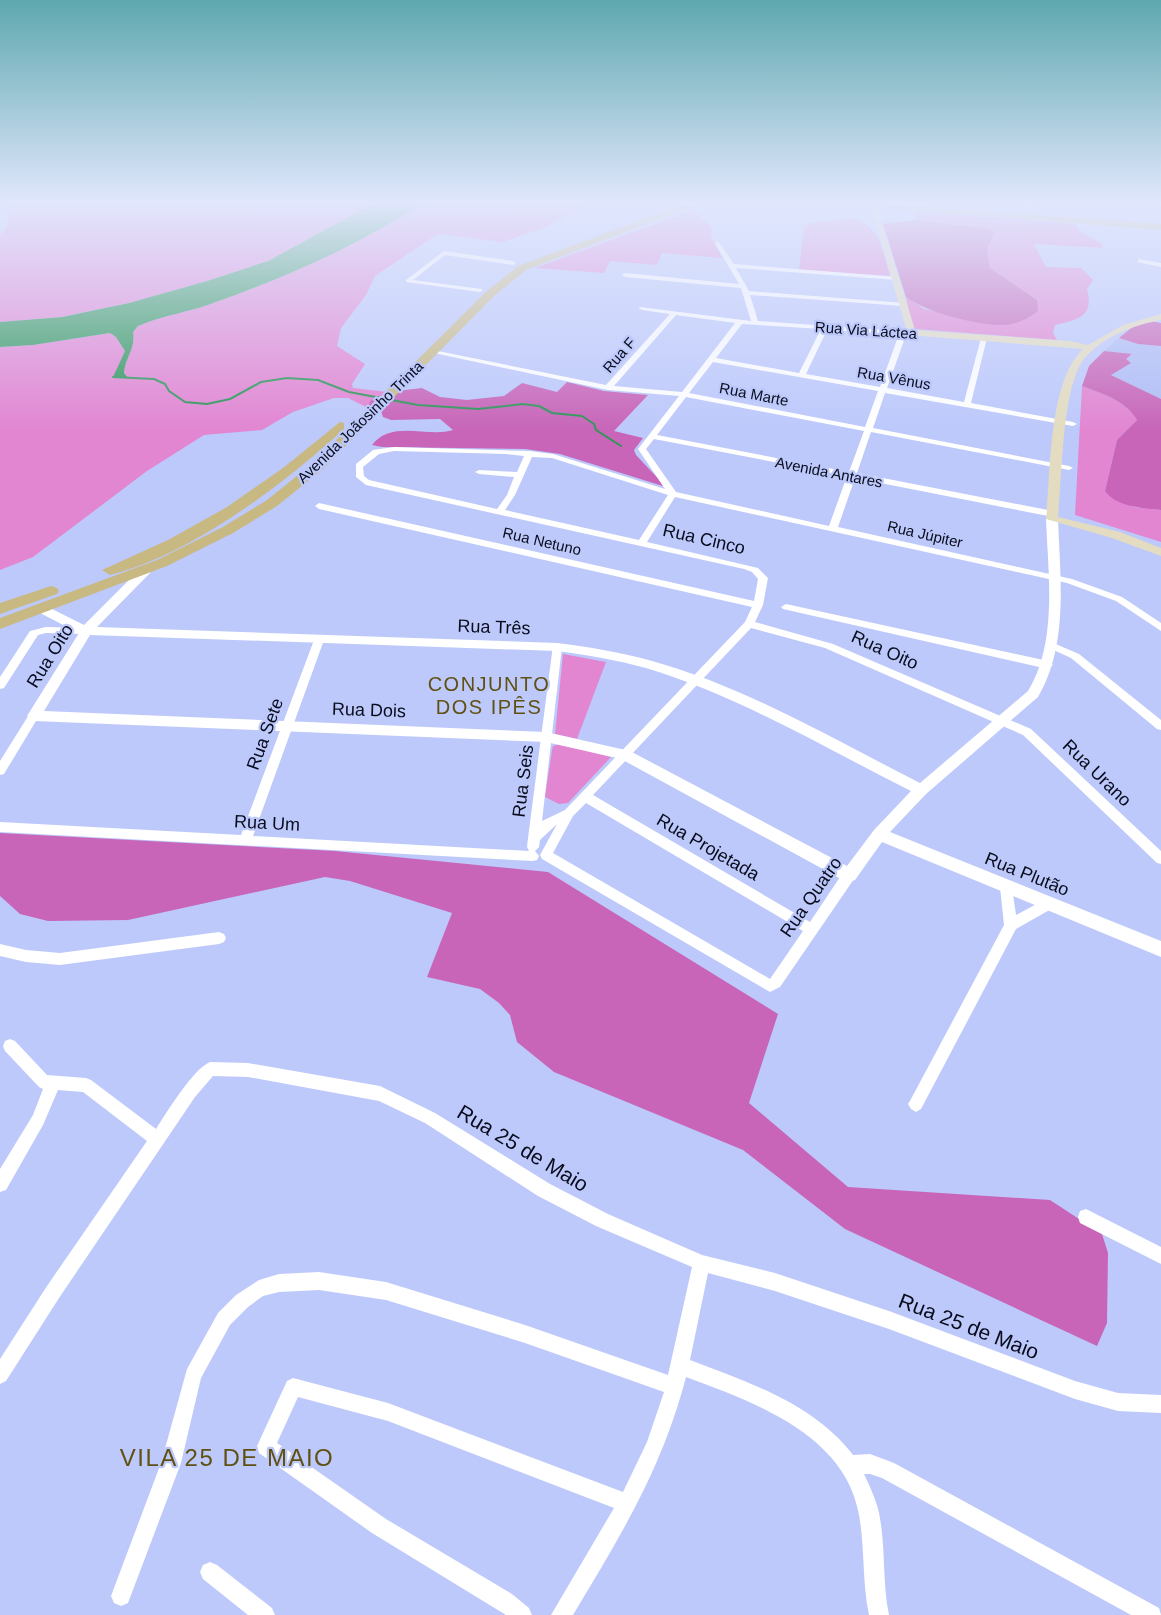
<svg xmlns="http://www.w3.org/2000/svg" width="1161" height="1615" font-family="Arial,sans-serif">
	<style>
		.built { fill: #afbdf5 }
		.green { fill: #e286d2 }
		.forest { fill: #c865b8 }
		.water { fill: #2f9559 }
		.lines { fill: none; stroke-linecap: round; stroke-linejoin: round }
		.stream { stroke: #2f9559; stroke-width: 2 }
		.minor { fill: #fff; fill-rule: evenodd }
		.tertiary { fill: #fff; fill-rule: evenodd }
		.secondary { fill: #e4dcc1; fill-rule: evenodd }
		.primary { fill: #c8b983; fill-rule: evenodd }
		.labels { text-anchor: middle; dominant-baseline: central; stroke-width: 4.5; stroke-linejoin: round; paint-order: stroke }
		.far-street-label { font-size: 15px; fill: #090c1c; stroke: #bdc9fb }
		.street-label { font-size: 18px; fill: #090c1c; stroke: #bdc9fb }
		.neighbourhood-label { font-size: 20px; letter-spacing: 1.5px; fill: #605012; stroke: #bdc9fb }
		.near-street-label { font-size: 21px; fill: #090c1c; stroke: #bdc9fb }
		.near-neighbourhood-label { font-size: 24px; letter-spacing: 1.5px; fill: #605012; stroke: #bdc9fb }
	</style>
	<rect width="100%" height="100%" fill="#bdc9fb"/>
	<polygon class="built" points="1119,338 1138,344 1161,346 1161,399 1111,375 1130,363 1126,359 1132,355 1104,351"/>
	<g class="green">
		<path d="M8 203H374L268 261 207 281 129 303 61 317 0 322V235C10 225 10 216 8 203Z"/>
		<path d="M422 203H591L546 227 503 242 438 234 375 276 366 295 341 328 337 346 365 364 352 384 353 388 388 392 371 401 368 408 348 398H334L293 412 262 430 204 435 147 471 33 557 0 570V347L33 345 110 333 116 337 125 351 114 377 127 378 124 373C125 357 136 349 133 332L138 326C163 315 191 312 216 302 288 276 358 246 422 203Z"/>
		<polygon points="693,210 712,228 711,237 722,258 662,253 657,265 610,261 604,273 535,268"/>
		<path d="M914 211 1075 224 1080 231 1102 244 1103 248 1034 244 1046 267 1081 268 1093 280 1087 289C1095 317 1076 320 1055 325L1053 333 1057 340 916 329 912 327 906 297 924 309 1003 325 1037 300 990 268 987 249 995 232 987 228 916 220Z"/>
		<path d="M853 218C882 228 882 250 890 276L799 270 804 228 809 223Z"/>
		<path d="M1082 386C1103 394 1125 400 1137 420L1117 440 1105 491 1134 507 1161 510V542L1075 515Z"/>
		<polygon points="563,654 606,662 577,739 555,734"/>
		<polygon points="560,744 611,757 568,803 559,804 545,797 552,750 553,746"/>
	</g>
	<g class="forest">
		<path d="M916 220 987 228 995 232 987 249 990 268 1037 300 1038 311C1028 319 1017 324 1004 325 979 326 925 312 906 297L883 224Z"/>
		<polygon points="1150,321 1161,323 1161,346 1138,344 1119,338 1135,325"/>
		<path d="M1104 351 1132 354 1126 359 1131 363 1111 375 1161 399V510C1143 508 1116 507 1105 491L1117 440 1137 420C1125 400 1103 394 1082 386L1089 366Z"/>
		<path d="M567 382 604 391 648 395 614 431 643 438 634 450 636 455 666 487 560 454 525 449 382 447 372 445C392 419 427 438 453 430L440 419 391 420 383 417 381 411 368 408 370 401 388 392 422 388 440 397 467 400 504 396 522 383 557 392Z"/>
		<polygon points="0,833 335,851 548,872 778,1014 749,1103 848,1187 1050,1200 1102,1234 1108,1253 1107,1323 1097,1346 845,1229 743,1150 554,1072 517,1042 510,1015 499,1003 480,989 427,977 452,913 350,881 325,877 128,920 48,921 20,914 0,896"/>
	</g>
	<path class="water" d="M374 203H422C358 246 288 276 216 302 191 312 163 315 138 326L133 332C136 349 125 357 124 373L128 378 113 377 125 351 116 337 110 333 33 345 0 347V322L62 317 129 303 207 281 268 261Z"/>
	<g class="lines">
		<polyline class="stream" points="113,377 154,379 165,384 169,391 185,402 207,404 230,399 261,382 287,378 318,380 349,392 418,405 478,409 523,404 539,406 552,413 582,416 594,424 596,430 621,446"/>
		<g class="minor">
			<polygon points="1025,203 1030,203 1032,207 1027,208"/>
			<path d="M718 241 734 264 898 277 896 280 736 268 749 291 905 303V305L903 306 750 295 758 321 913 332V334L906 335 887 388 964 402 981 338 984 336 987 338 971 403 1073 422 1077 424 1073 426 885 393 873 428 1069 466 1073 468 1069 470 871 432 857 473 1053 511 1057 514 1053 517 855 478 838 527 1072 579 1122 597 1161 623V631L1116 601 1067 583 675 497 647 542 758 568 768 578 763 605 755 622 833 644 1031 729 1161 851V864L1157 863 1023 735 825 648 751 628 593 795 810 922 844 871 849 870 854 871 855 875 854 879 780 987 770 992 542 859 540 855 557 824 540 840 539 847 535 851 539 856 537 860 533 861 0 832V822L241 835 314 640 319 637 324 640 253 836 529 851 527 847 528 838 553 645H561L562 647 542 821 565 810 745 622 752 607 319 509 315 506 319 503 754 601 758 579 752 572 744 569 366 485 356 477V464L373 450 394 447 529 451 553 454 665 489 638 449 679 396 608 390 429 352 433 350 606 385 670 314 642 310 639 308 640 307 751 321 741 288 625 277 622 275 625 273 739 284 715 243ZM676 315 735 323 682 392 614 386ZM742 324 821 329 799 373 716 358ZM827 330 899 334 880 387 806 374ZM713 362 878 391 865 427 689 393ZM686 397 864 431 849 472 657 435ZM654 439 847 476 829 526 676 492 646 449ZM394 451 506 454 524 456 517 472 479 470 475 472 479 474 514 477 507 495 497 509 369 480 364 476 363 467 379 454ZM532 457 552 458 668 495 639 540 505 510 515 495ZM586 803 803 931 770 979 553 853 573 816Z"/>
			<polygon points="444,251 513,261 516,263 513,265 445,255 413,280 482,289 482,291 480,292 406,282 406,280"/>
			<polygon points="1139,259 1161,263 1161,267 1137,262"/>
			<polygon points="786,604 1048,661 1053,665 1048,669 783,609 781,607"/>
			<polygon points="46,627 86,628 91,631 86,634 46,633 38,635 4,688 0,689 0,677 30,631"/>
			<polygon points="1051,642 1079,654 1161,720 1161,730 1157,729 1071,658 1047,647 1046,645"/>
			<polygon points="34,712 39,716 4,774 0,775 0,761 30,713"/>
			<polygon points="1006,882 1011,883 1012,887 1016,915 1048,898 1053,900 1055,904 1053,908 1016,929 921,1109 916,1112 911,1109 908,1104 911,1099 1004,925 1000,887 1001,883"/>
			<polygon points="219,932 224,934 226,938 224,942 219,944 60,965 26,962 0,956 0,944 26,950 60,953"/>
			<path d="M10 1039 15 1041 47 1075 86 1078 91 1080 156 1129C167 1112 193 1069 210 1062L248 1063 380 1086 435 1113 550 1184 608 1214 702 1255 775 1273 889 1311 1075 1381 1118 1393 1161 1395V1413L1118 1411 1075 1399 889 1329 775 1291 708 1273 690 1360C748 1382 814 1404 853 1455L870 1454 894 1463 1159 1608 1161 1615H1131L882 1478 870 1474H864C870 1487 876 1499 879 1513 886 1547 882 1581 889 1615H869C862 1582 865 1548 859 1515 845 1434 753 1402 686 1377 662 1469 621 1535 573 1615H551L614 1508 388 1421 298 1397 277 1443 386 1519 512 1594 529 1608 532 1615H506L372 1533 259 1453 257 1446 287 1381 293 1378 388 1403 623 1492 647 1442 664 1392 525 1343 386 1300 319 1290 279 1292 263 1296 248 1307 230 1325 201 1378 181 1463 128 1603 121 1606 114 1603 111 1596 161 1463 187 1369 218 1313 236 1295 259 1280 279 1274 319 1272 386 1282 525 1325 668 1375 692 1267 596 1226 538 1196 425 1123 379 1101 248 1077 213 1076 195 1097 59 1298 6 1381 0 1384V1359L47 1286 147 1141 83 1092 58 1090 43 1125 6 1190 0 1192V1169L33 1115 43 1089 39 1087 5 1051 3 1046 5 1041Z"/>
			<polygon points="1086,1209 1161,1247 1161,1264 1080,1223 1078,1217 1080,1211"/>
			<polygon points="210,1562 217,1565 272,1608 275,1615 248,1615 203,1579 200,1572 203,1565"/>
		</g>
		<path class="tertiary" d="M1052 516 1058 519C1060 578 1069 644 1038 697L926 794 890 832 1161 941V957L882 842 855 880 849 882 843 880 621 759 546 742 34 721 27 716 79 633 38 612V606H46L84 625 142 567 146 566 152 570 150 573 97 627 557 643C589 647 620 652 652 661 746 687 833 739 920 783L1028 691C1058 642 1048 573 1046 519ZM90 635 557 651C587 655 617 660 646 668 739 696 825 748 911 791L874 830 847 866 630 751 546 732 44 711Z"/>
		<path class="secondary" d="M870 204 877 206 915 330 1070 341 1088 345 1123 325 1161 314V320C1134 325 1102 337 1084 359 1062 386 1062 480 1058 517L1120 532 1161 548V556L1112 538 1046 519C1051 473 1048 382 1083 349L908 335Z"/>
		<g class="primary">
			<polygon points="692,203 709,203 679,212 526,270 494,296 323,469 277,506 233,533 167,566 0,629 0,618 157,560 223,527 267,500 313,463 486,292 518,266 673,208"/>
			<polygon points="823,203 871,203 1161,224 1161,230"/>
			<path d="M340 422 344 423V429C283 485 192 554 110 575L102 570 168 540 227 507 283 468Z"/>
			<polygon points="51,586 57,588 59,591 57,594 0,614 0,603"/>
		</g>
	</g>
	<linearGradient id="sky" x2="0" y2="1"><stop stop-color="#5ea8af"/><stop offset="0.47" stop-color="#e1e7fd"/><stop offset="1" stop-color="#e1e7fd" stop-opacity="0"/></linearGradient>
	<rect width="1161" height="430" fill="url(#sky)"/>
	<g class="labels">
		<g class="far-street-label">
			<text transform="translate(866 330) rotate(4)">Rua Via Láctea</text>
			<text transform="translate(619 355) rotate(-49)">Rua F</text>
			<text transform="translate(894 378) rotate(10)">Rua Vênus</text>
			<text transform="translate(754 394) rotate(11)">Rua Marte</text>
			<text transform="translate(360 422) rotate(-44)">Avenida Joãosinho Trinta</text>
			<text transform="translate(829 472) rotate(11)">Avenida Antares</text>
			<text transform="translate(925 534) rotate(13)">Rua Júpiter</text>
			<text transform="translate(542 541) rotate(13)">Rua Netuno</text>
		</g>
		<g class="street-label">
			<text transform="translate(704 539) rotate(13)">Rua Cinco</text>
			<text transform="translate(494 627) rotate(2)">Rua Três</text>
			<text transform="translate(885 650) rotate(24)">Rua Oito</text>
			<text transform="translate(50 656) rotate(-58)">Rua Oito</text>
			<text transform="translate(369 710) rotate(2)">Rua Dois</text>
			<text transform="translate(265 734) rotate(-70)">Rua Sete</text>
			<text transform="translate(1097 773) rotate(44)">Rua Urano</text>
			<text transform="translate(523 781) rotate(-83)">Rua Seis</text>
			<text transform="translate(267 823) rotate(3)">Rua Um</text>
			<text transform="translate(708 847) rotate(30)">Rua Projetada</text>
			<text transform="translate(1027 874) rotate(22)">Rua Plutão</text>
			<text transform="translate(811 897) rotate(-55)">Rua Quatro</text>
		</g>
		<g class="neighbourhood-label">
			<text x="489" y="684">CONJUNTO<tspan x="489" dy="23">DOS IPÊS</tspan></text>
		</g>
		<g class="near-street-label">
			<text transform="translate(523 1148) rotate(31)">Rua 25 de Maio</text>
			<text transform="translate(969 1326) rotate(21)">Rua 25 de Maio</text>
		</g>
		<g class="near-neighbourhood-label">
			<text x="227" y="1457">VILA 25 DE MAIO</text>
		</g>
	</g>
</svg>
